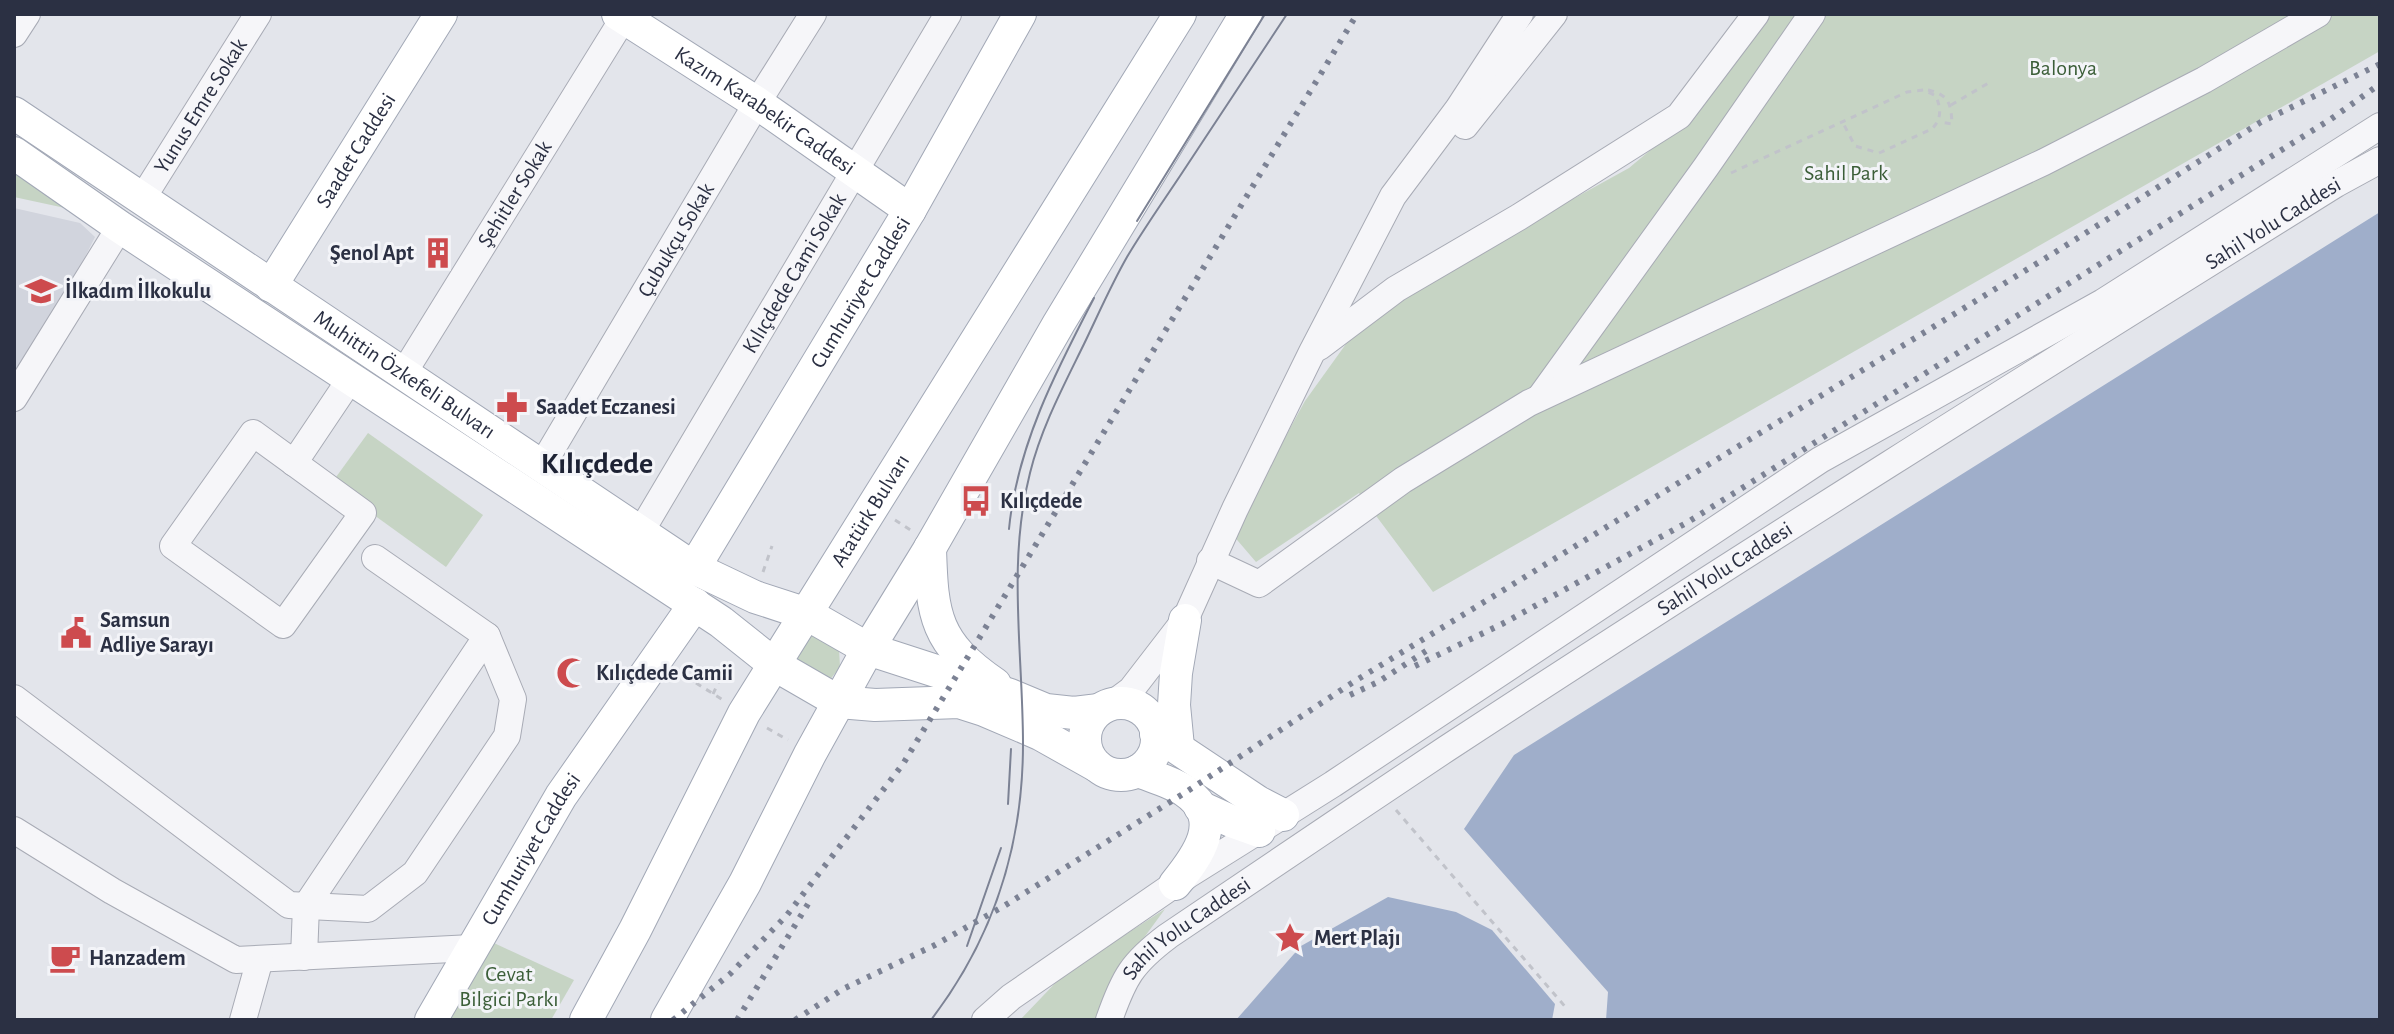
<svg xmlns="http://www.w3.org/2000/svg" width="2394" height="1034" font-family="'Alegreya Sans',sans-serif">
	<style>
		.built { fill: #d1d4dd }
		.green { fill: #c6d4c4 }
		.water { fill: #9faeca }
		.lines { fill: none; stroke-linecap: round; stroke-linejoin: round }
		.minor-casing { stroke: #a8abb5; stroke-width: 28 }
		.major-casing { stroke: #a2a8b6; stroke-width: 34 }
		.path { stroke: #c1c3ca; stroke-width: 3; stroke-dasharray: 6 6; stroke-linecap: butt }
		.minor { stroke: #f6f6f9; stroke-width: 26 }
		.major { stroke: #fff; stroke-width: 32 }
		.tram { stroke: #7c8294; stroke-width: 2 }
		.rail { stroke: #7c8294; stroke-width: 6; stroke-dasharray: 4 8; stroke-linecap: butt }
		.labels { text-anchor: middle; dominant-baseline: central; stroke-width: 6; stroke-linejoin: round; paint-order: stroke }
		.park-label { font-size: 22px; fill: #3b5e38; stroke: #f3f4f8 }
		.street-label { font-size: 22px; fill: #2b3043; stroke: #f3f4f8 }
		.poi-label { font-size: 22px; font-weight: bold; fill: #2b3043; stroke: #f3f4f8; text-anchor: start }
		.district-label { font-size: 30px; font-weight: bold; fill: #1d2234; stroke: #f3f4f8 }
	</style>
	<rect width="100%" height="100%" fill="#e3e5eb"/>
	<polygon class="built" points="14,208 80,223 95,237 41,345 14,384"/>
	<g class="green">
		<polygon points="1767,14 2380,14 2380,51 1433,592 1359,493 1256,562 1232,534 1305,401 1356,330 1441,272 1629,168 1690,117"/>
		<polygon points="14,165 79,211 14,197"/>
		<polygon points="368,433 483,515 446,567 331,484"/>
		<polygon points="811,631 839,649 840,667 829,681 803,684 789,646"/>
		<polygon points="1165,909 1135,950 1105,1020 1020,1020 1063,975"/>
		<polygon points="494,943 574,980 551,1020 449,1020"/>
	</g>
	<g class="water">
		<polygon points="2380,212 2380,1020 1606,1020 1608,992 1464,829 1514,755"/>
		<polygon points="1388,897 1456,912 1492,930 1555,1004 1552,1020 1236,1020 1301,946"/>
	</g>
	<g class="lines">
		<defs>
			<g id="minor">
				<polyline points="14,34 27,14"/>
				<polyline points="1465,126 1554,14"/>
				<path id="s1" d="M142 199 258 14"/>
				<polyline points="1319,347 1396,289 1519,217 1679,116 1756,14"/>
				<path id="s2" d="M403 374 626 14"/>
				<polyline points="1541,396 1706,167 1812,14"/>
				<polyline points="14,398 120,227"/>
				<polygon points="253,433 363,513 283,625 173,546"/>
				<polyline points="294,463 351,378"/>
				<path id="s3" d="M541 467 757 103 813 14"/>
				<path id="s4" d="M640 533 948 14"/>
				<polyline points="1210,561 1259,584 1403,480 1529,403 2044,162 2204,80 2318,14"/>
				<polyline points="14,698 289,905 368,909 415,873 507,736 513,699 487,636 375,558"/>
				<polyline points="1112,704 1131,690 1185,620 1235,509 1312,352 1393,196 1458,109 1520,14"/>
				<polyline points="14,830 112,891 236,960 472,948"/>
				<polyline points="304,957 306,906 487,636"/>
				<polyline points="243,1020 260,959"/>
				<polyline points="985,1020 1011,997 1188,875 1333,784 1820,460 2103,302 2380,126"/>
				<path id="s5" d="M1109 1020C1124 977 1132 963 1168 936 1261 873 1353 811 1446 749 1740 556 2038 370 2336 184L2380 160"/>
			</g>
			<g id="major">
				<path id="s6" d="M618 14 757 103 910 210"/>
				<path id="s7" d="M14 113 694 568 755 597 807 614 868 649 1010 695 1046 710 1074 713 1099 710"/>
				<polyline points="14,153 120,227 721,622 775,665 839,702 875,705 959,702 984,710 1040,734 1097,766"/>
				<path id="s8" d="M271 286 441 14"/>
				<path d="M930 548C932 616 935 643 995 684"/>
				<path id="s9" d="M694 568 910 210 1020 14"/>
				<circle cx="1121" cy="739" r="36"/>
				<polyline points="1156,734 1258,802 1283,815"/>
				<polyline points="1178,747 1174,705 1176,673 1185,620"/>
				<path d="M1138 771C1153 777 1172 782 1185 791 1226 819 1197 857 1175 884"/>
				<polyline points="1200,807 1231,821 1259,831"/>
				<path id="s10" d="M431 1020 561 796 695 604"/>
				<path id="s11" d="M586 1020 635 930 744 713 1180 14"/>
				<polyline points="667,1020 745,883 810,754 868,649 930,548 1059,323 1246,14"/>
			</g>
		</defs>
		<use href="#minor" class="minor-casing"/>
		<use href="#major" class="major-casing"/>
		<g class="path">
			<path d="M1928 90C1949 95 1951 103 1952 124L1940 122"/>
			<polyline points="1951,105 1992,81"/>
			<path d="M1731 173 1907 92 1924 90 1936 96C1941 109 1942 118 1932 129L1879 153 1855 146 1842 121"/>
			<polyline points="895,520 912,531"/>
			<polyline points="763,572 772,546"/>
			<polyline points="696,683 723,700"/>
			<polyline points="713,694 728,661"/>
			<polyline points="767,728 788,740"/>
			<polyline points="1396,810 1568,1010"/>
		</g>
		<use href="#minor" class="minor"/>
		<use href="#major" class="major"/>
		<g class="tram">
			<polyline points="1137,221 1265,14"/>
			<path d="M1009 529C1017 446 1056 371 1094 298"/>
			<polyline points="1008,804 1011,749"/>
			<polyline points="967,946 1001,848"/>
			<path d="M931 1020C993 939 1023 847 1023 744 1023 653 1007 563 1030 473 1041 428 1064 385 1084 344 1098 315 1111 285 1127 257 1143 230 1162 203 1180 176 1216 122 1251 68 1287 14"/>
		</g>
		<g class="rail">
			<polyline points="1415,666 1502,624 1688,522 2331,119 2380,84"/>
			<polyline points="1350,695 1378,682 1426,651"/>
			<polyline points="673,1020 730,974 787,915 903,764 1357,14"/>
			<polyline points="737,1020 808,904"/>
			<polyline points="795,1020 843,989 935,945 1004,906 1186,792 1355,681 2054,253 2261,122 2380,64"/>
		</g>
	</g>
	<defs>
		<symbol id="building-bare" viewBox="-9 -9 18 18"><path d="M-4-6H4V6H1V3H-1V6H-4ZM-2.5-4.3h1.7v1.8h-1.7ZM.8-4.3h1.7v1.8H.8ZM-2.5-1h1.7V.8h-1.7ZM.8-1h1.7V.8H.8Z" fill="#cd4b4e" stroke="#f3f4f8" stroke-width="2.5" paint-order="stroke"/></symbol>
		<symbol id="school-bare" viewBox="-9 -9 18 18"><path d="M0-5L7-2L0 1L-7-2ZM-4 1L0 2.5L4 1V4Q0 6-4 4Z" fill="#cd4b4e" stroke="#f3f4f8" stroke-width="2.5" paint-order="stroke"/></symbol>
		<symbol id="pharmacy-bare" viewBox="-9 -9 18 18"><path d="M-2-6h4v4h4v4h-4v4h-4v-4h-4v-4h4Z" fill="#cd4b4e" stroke="#f3f4f8" stroke-width="2.5" paint-order="stroke"/></symbol>
		<symbol id="bus-bare" viewBox="-9 -9 18 18"><path d="M-5-6H5V4H4V6H2V4H-2V6H-4V4H-5ZM-3.5-4V0h7V-4ZM-3.5 1.2v1.5H-2V1.2ZM2 1.2v1.5H3.5V1.2Z" fill="#cd4b4e" stroke="#f3f4f8" stroke-width="2.5" paint-order="stroke"/></symbol>
		<symbol id="civic-bare" viewBox="-9 -9 18 18"><path d="M-.6-6.5H3V-4.5H.6V-3L4-1V1h2V6H-6V1h2V-1L-.6-3ZM-1.2 2.5V6h2.4V2.5Z" fill="#cd4b4e" stroke="#f3f4f8" stroke-width="2.5" paint-order="stroke"/></symbol>
		<symbol id="mosque-bare" viewBox="-9 -9 18 18"><path d="M3.5-4.9A6 6 0 1 0 3.5 4.9A5 5 0 1 1 3.5-4.9Z" fill="#cd4b4e" stroke="#f3f4f8" stroke-width="2.5" paint-order="stroke"/></symbol>
		<symbol id="sight-bare" viewBox="-9 -9 18 18"><path d="M0-6L1.8-2.2L6-1.7L2.9 1.2L3.7 5.4L0 3.3L-3.7 5.4L-2.9 1.2L-6-1.7L-1.8-2.2Z" fill="#cd4b4e" stroke="#f3f4f8" stroke-width="2.5" paint-order="stroke"/></symbol>
		<symbol id="cafe-bare" viewBox="-9 -9 18 18"><path d="M-5.5-4.5H6V0H3Q3 3.5 0 3.5H-2.5Q-5.5 3.5-5.5 0ZM3-3.2v2h1.7v-2ZM-6 4.5H4V6H-6Z" fill="#cd4b4e" stroke="#f3f4f8" stroke-width="2.5" paint-order="stroke"/></symbol>
	</defs>
	<g fill-rule="evenodd">
		<use href="#building-bare" x="416" y="231" width="44" height="44"/>
		<use href="#school-bare" x="19" y="269" width="44" height="44"/>
		<use href="#pharmacy-bare" x="490" y="385" width="44" height="44"/>
		<use href="#bus-bare" x="954" y="479" width="44" height="44"/>
		<use href="#civic-bare" x="54" y="611" width="44" height="44"/>
		<use href="#mosque-bare" x="550" y="651" width="44" height="44"/>
		<use href="#sight-bare" x="1268" y="916" width="44" height="44"/>
		<use href="#cafe-bare" x="43" y="936" width="44" height="44"/>
	</g>
	<g class="labels">
		<g class="park-label">
			<text x="2063" y="68">Balonya</text>
			<text x="1846" y="173">Sahil Park</text>
			<text x="509" y="974">Cevat<tspan x="509" dy="25">Bilgici Parkı</tspan></text>
		</g>
		<g class="street-label">
			<text stroke="none"><textPath href="#s1" startOffset="110">Yunus Emre Sokak</textPath></text>
			<text stroke="none"><textPath href="#s6" startOffset="176">Kazım Karabekir Caddesi</textPath></text>
			<text stroke="none"><textPath href="#s8" startOffset="160">Saadet Caddesi</textPath></text>
			<text stroke="none"><textPath href="#s2" startOffset="212">Şehitler Sokak</textPath></text>
			<text stroke="none"><textPath href="#s5" startOffset="1420">Sahil Yolu Caddesi</textPath></text>
			<text stroke="none"><textPath href="#s3" startOffset="264">Çubukçu Sokak</textPath></text>
			<text stroke="none"><textPath href="#s4" startOffset="302">Kılıçdede Cami Sokak</textPath></text>
			<text stroke="none"><textPath href="#s9" startOffset="322">Cumhuriyet Caddesi</textPath></text>
			<text stroke="none"><textPath href="#s7" startOffset="470">Muhittin Özkefeli Bulvarı</textPath></text>
			<text stroke="none"><textPath href="#s11" startOffset="584">Atatürk Bulvarı</textPath></text>
			<text stroke="none"><textPath href="#s5" startOffset="772">Sahil Yolu Caddesi</textPath></text>
			<text stroke="none"><textPath href="#s10" startOffset="198">Cumhuriyet Caddesi</textPath></text>
			<text stroke="none"><textPath href="#s5" startOffset="124">Sahil Yolu Caddesi</textPath></text>
		</g>
		<g class="poi-label">
			<text x="414" y="253" text-anchor="end">Şenol Apt</text>
			<text x="65" y="291">İlkadım İlkokulu</text>
			<text x="536" y="407">Saadet Eczanesi</text>
			<text x="1000" y="501">Kılıçdede</text>
			<text x="100" y="620">Samsun<tspan x="100" dy="25">Adliye Sarayı</tspan></text>
			<text x="596" y="673">Kılıçdede Camii</text>
			<text x="1314" y="938">Mert Plajı</text>
			<text x="89" y="958">Hanzadem</text>
		</g>
		<g class="district-label">
			<text x="597" y="464">Kılıçdede</text>
		</g>
	</g>
	<rect width="2394" height="1034" fill="none" stroke="#2b3043" stroke-width="32"/>
</svg>
